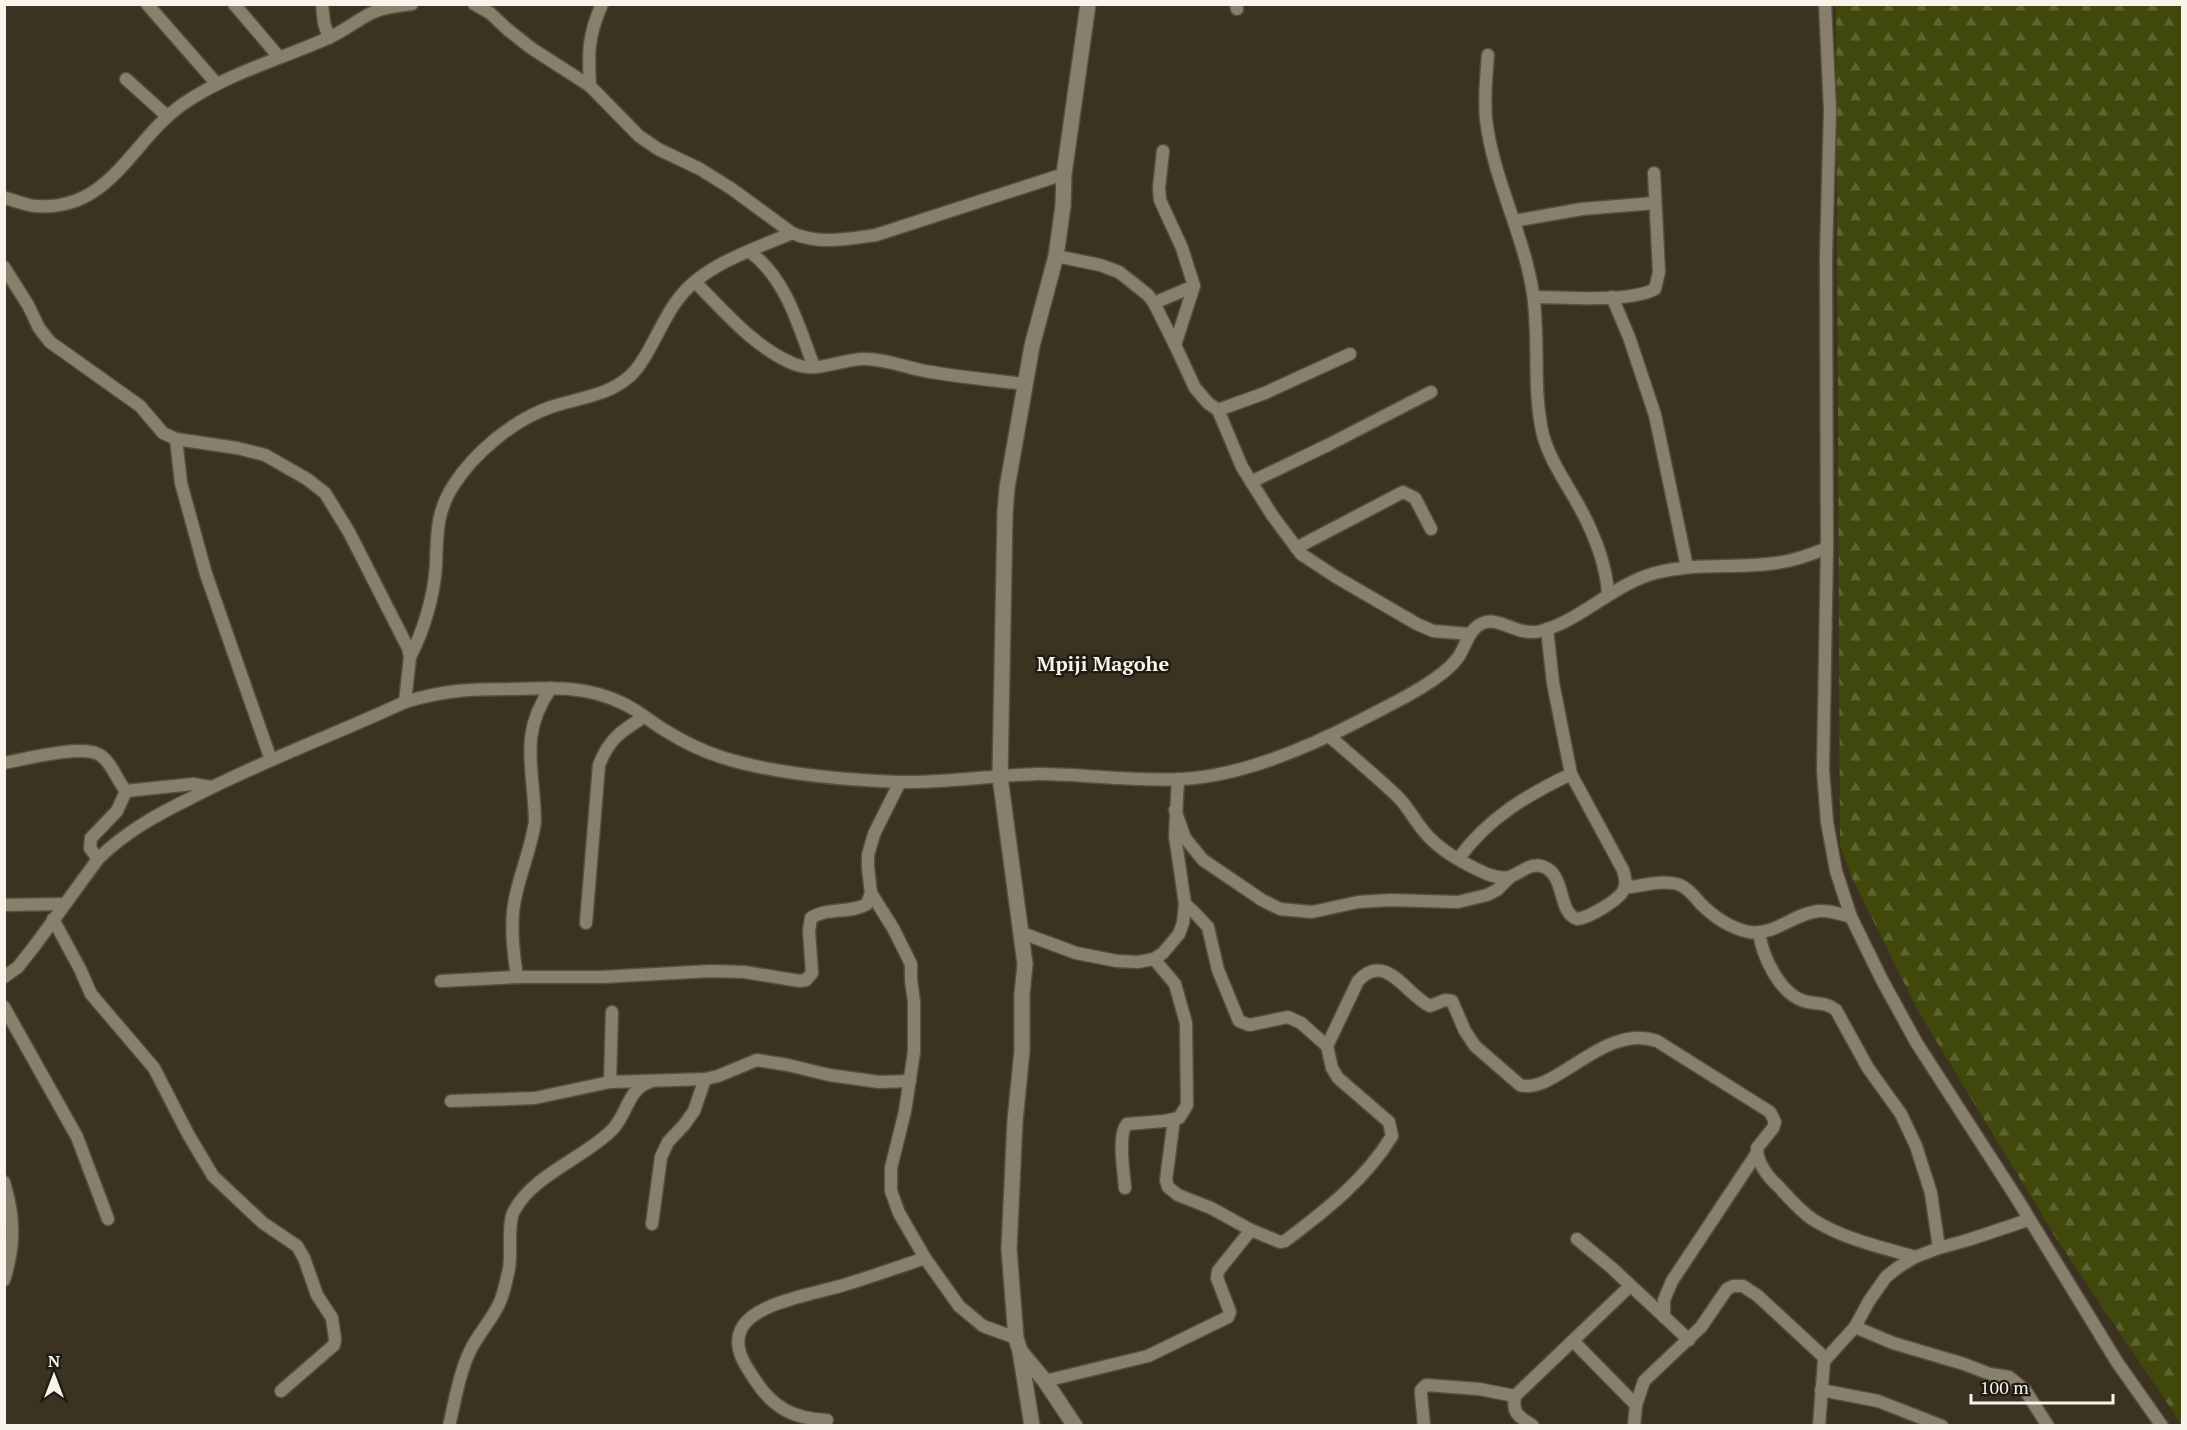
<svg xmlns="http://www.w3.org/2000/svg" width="2187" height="1430" font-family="'PT Serif',serif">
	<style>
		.forest { fill: url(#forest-firs) }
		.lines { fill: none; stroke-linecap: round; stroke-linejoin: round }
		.minor-casing { stroke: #564e41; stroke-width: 15 }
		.tertiary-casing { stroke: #564e41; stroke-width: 18 }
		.minor { stroke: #897f6d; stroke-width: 12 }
		.tertiary { stroke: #897f6d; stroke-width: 15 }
		.labels { text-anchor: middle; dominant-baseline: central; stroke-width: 5; stroke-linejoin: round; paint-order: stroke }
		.quarter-label { font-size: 20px; font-weight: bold; fill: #f9f4ea; stroke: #1e1b13 }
	</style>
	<defs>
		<pattern id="forest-firs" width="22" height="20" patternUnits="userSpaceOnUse" patternTransform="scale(1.5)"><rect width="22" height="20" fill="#40490b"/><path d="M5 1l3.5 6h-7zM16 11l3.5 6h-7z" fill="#5c642f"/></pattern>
	</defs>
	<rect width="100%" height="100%" fill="#3b3222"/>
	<polygon class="forest" points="1836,5 2182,5 2182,1425 2058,1241 1918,1011 1852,878 1840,846"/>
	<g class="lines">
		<defs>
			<g id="minor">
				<polyline points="147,4 216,83"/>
				<polyline points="234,4 279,57"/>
				<polyline points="322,4 324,23 329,38"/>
				<path d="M474 4 490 13 507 29 531 48 590 86 639 136 658 149 700 169 732 189 792 233C819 245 848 239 876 235L1064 174"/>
				<polyline points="1236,4 1237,9"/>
				<polyline points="1825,4 1830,110 1826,256 1827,548 1823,770 1827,822 1836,871 1851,917 1882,980 1916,1042 2016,1197 2117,1362 2162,1426"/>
				<path d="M1488 55C1486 76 1484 97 1486 119 1493 179 1524 234 1533 294 1540 340 1532 389 1543 435 1550 461 1567 484 1580 508 1594 534 1606 564 1608 593"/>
				<polyline points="126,79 167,116"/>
				<path d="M590 86C588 52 588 36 602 4"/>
				<polyline points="1163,151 1159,188 1160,200 1182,248 1194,286 1175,345"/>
				<path d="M4 198C15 200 25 205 35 206 111 212 131 140 183 104 228 73 279 60 328 38 345 31 359 18 376 11 387 7 400 6 412 4"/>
				<polyline points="1514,221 1582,209 1655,203"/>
				<path d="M750 252C786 278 799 327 814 367"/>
				<polyline points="1056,256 1100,265 1119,272 1148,295 1154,303 1175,345 1195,388 1208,403 1218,410 1242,467 1272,515 1301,554 1336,577 1417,624 1433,631 1470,634"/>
				<polyline points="4,267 28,305 39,328 50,342 140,406 163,433 176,439 237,448 265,455 307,479 325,493 349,532 408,648 410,657 405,702"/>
				<path d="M696 283C725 312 755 348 794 364 816 373 840 360 862 359 883 358 904 367 925 371 958 377 992 380 1025 384"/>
				<path d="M1534 297C1565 297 1629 303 1655 289L1659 272 1654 173"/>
				<polyline points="1612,297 1629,337 1655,415 1687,567"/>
				<polyline points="1154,303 1194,286"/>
				<polyline points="1218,410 1265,393 1350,354"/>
				<polyline points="176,439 181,483 206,574 271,760"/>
				<polyline points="1251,482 1328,445 1431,392"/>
				<polyline points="1296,548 1403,492 1415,498 1431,529"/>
				<path d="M410 657C424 630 434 596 436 565 437 537 436 512 453 486 474 453 513 420 551 407 578 398 608 396 630 376 647 361 661 322 676 302 701 265 753 250 792 233"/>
				<path d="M1329 736C1352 756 1376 776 1398 797 1411 810 1418 828 1432 840 1446 854 1469 866 1487 874 1493 876 1502 879 1509 877 1522 873 1532 859 1548 869 1565 881 1559 913 1577 919 1588 918 1620 900 1624 889 1627 883 1625 877 1623 870L1571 774 1553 683 1547 629"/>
				<path d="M4 763C25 759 80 745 98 754 111 760 117 781 126 791L193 784 211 787"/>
				<polyline points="900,782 874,834 868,855 868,868 871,893 893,928 911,964 911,980 914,1002 914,1052 905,1111 891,1168 891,1191 899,1213 925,1258 959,1306 983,1326 1016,1338"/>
				<polyline points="1175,810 1185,838 1203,860 1262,900 1280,909 1312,912 1358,902 1390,900 1458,902 1487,895 1497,890 1510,877"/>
				<path d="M1459 858C1488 818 1527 795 1571 774"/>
				<polyline points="98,859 90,848 91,838 117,811 126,791"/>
				<path d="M1625 888C1641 886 1665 879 1680 885 1689 889 1695 897 1701 904 1714 917 1730 928 1749 932 1775 936 1794 913 1819 911 1830 910 1841 914 1851 917"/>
				<polyline points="4,905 63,904"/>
				<polyline points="53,919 80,969 91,994 154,1068 188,1134 213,1176 263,1223 297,1246 304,1258 317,1295 332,1318 335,1339 334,1345 281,1391"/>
				<path d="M586 923 599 765C609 739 621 731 644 717"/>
				<path d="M1759 932C1762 956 1780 994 1804 1001 1817 1005 1824 1001 1836 1010L1868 1068 1901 1114 1916 1146 1931 1193 1939 1248"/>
				<polyline points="1022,933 1076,953 1117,961 1138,962 1154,959 1163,953 1179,934 1183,923 1185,904 1175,836 1178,779"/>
				<path d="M4 977 18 967 36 944 98 859C124 833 156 815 189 799 259 762 334 735 405 702 444 690 471 689 510 689 549 688 585 685 622 703 638 710 651 722 666 731 684 742 702 751 721 757 774 774 846 780 901 782 947 783 992 775 1038 774 1086 774 1134 782 1182 779 1241 776 1309 747 1361 720 1389 705 1438 683 1457 659 1466 647 1468 629 1483 623 1500 616 1517 637 1541 631 1582 620 1612 585 1655 573 1697 562 1735 569 1776 563 1794 561 1810 555 1827 548"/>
				<path d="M517 977C514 956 511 934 513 912 516 881 531 852 535 821 534 768 518 735 551 688"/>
				<path d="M441 981 517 977H602L711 971 744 972 800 981 806 980 812 973 809 931 811 918C827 907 850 914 867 904L871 893"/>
				<polyline points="4,1007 77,1137 108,1219"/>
				<path d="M1327 1046 1358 981C1386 950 1407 996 1430 1006L1445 1000 1452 1001 1465 1031 1475 1046 1520 1085C1554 1096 1604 1022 1657 1041L1770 1112 1775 1122 1773 1128 1757 1148C1757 1163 1768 1177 1779 1187 1789 1198 1799 1210 1812 1219 1843 1239 1881 1247 1915 1257"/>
				<polyline points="610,1082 612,1012"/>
				<polyline points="451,1101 535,1098 610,1082 705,1079 718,1076 757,1060 788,1065 829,1075 851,1078 879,1082 910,1081"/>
				<path d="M1174 1119 1166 1180 1168 1187 1178 1195 1211 1208 1251 1230 1280 1242 1285 1241C1325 1211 1366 1179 1392 1136L1389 1122 1338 1078 1332 1068 1327 1046 1301 1023 1288 1017 1249 1025 1239 1021 1218 970 1208 927 1194 912 1185 904"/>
				<path d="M4 1182C15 1218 15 1245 4 1280"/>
				<path d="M1125 1188C1124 1173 1117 1135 1127 1124L1164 1121 1179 1118 1187 1105 1186 1023 1175 984 1154 959"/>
				<polyline points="652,1224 661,1157 668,1142 684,1125 694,1111 705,1079"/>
				<polyline points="1577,1239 1612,1268 1689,1340"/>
				<polyline points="1664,1317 1664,1300 1672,1281 1757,1153"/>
				<polyline points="1855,1327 1893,1343 1964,1364 1990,1374 2009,1377 2025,1390 2048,1426"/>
				<polyline points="1573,1341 1636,1405"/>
				<polyline points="1045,1381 1148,1356 1228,1317 1230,1312 1217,1278 1218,1271 1251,1230"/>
				<polyline points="1821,1390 1878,1401 1942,1426"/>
				<path d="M827 1420C794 1419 773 1408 755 1380 744 1364 731 1345 743 1326 759 1301 820 1293 847 1284 873 1276 899 1267 925 1258"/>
				<path d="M449 1426C455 1401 459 1374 470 1351 478 1334 491 1321 499 1304 504 1294 506 1281 509 1269 512 1253 507 1223 514 1211 533 1175 584 1158 612 1130 627 1115 628 1088 650 1082"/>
				<polyline points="1424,1426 1421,1394 1421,1390 1426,1385 1479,1389 1515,1396"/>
				<path d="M1533 1426C1519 1416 1512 1415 1515 1396L1630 1286"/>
				<polyline points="1634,1426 1636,1405 1644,1381 1701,1327 1727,1289 1733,1286 1743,1286 1758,1296 1826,1359"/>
				<polyline points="1819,1426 1824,1361 1855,1327 1869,1301 1886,1277 1897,1268 1915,1257 1939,1248 1968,1240 2028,1220"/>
			</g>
			<g id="tertiary">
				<polyline points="1020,1351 1045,1381 1075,1426"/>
				<polyline points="1032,1426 1020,1351 1016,1338 1009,1249 1015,1121 1022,1051 1022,994 1025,964 1000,777 1005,513 1007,488 1032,346 1056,256 1063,206 1064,174 1088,4"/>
			</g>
		</defs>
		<use href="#minor" class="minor-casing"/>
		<use href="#tertiary" class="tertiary-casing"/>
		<use href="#minor" class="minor"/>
		<use href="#tertiary" class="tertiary"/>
	</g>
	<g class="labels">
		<g class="quarter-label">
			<text x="1103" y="663">Mpiji Magohe</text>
		</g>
	</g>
	<rect width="2187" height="1430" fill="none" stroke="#f9f4ea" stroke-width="12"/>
	<g transform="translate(54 1376)" stroke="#1e1b13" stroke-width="4.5" paint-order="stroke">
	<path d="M0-4.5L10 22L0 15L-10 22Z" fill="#f9f4ea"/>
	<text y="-9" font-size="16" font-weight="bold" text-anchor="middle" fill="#f9f4ea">N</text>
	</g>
	<path d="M1971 1394v9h142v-9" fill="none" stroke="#f9f4ea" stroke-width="3"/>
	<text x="1980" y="1394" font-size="18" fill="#f9f4ea" stroke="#1e1b13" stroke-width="4.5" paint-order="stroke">100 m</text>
</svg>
